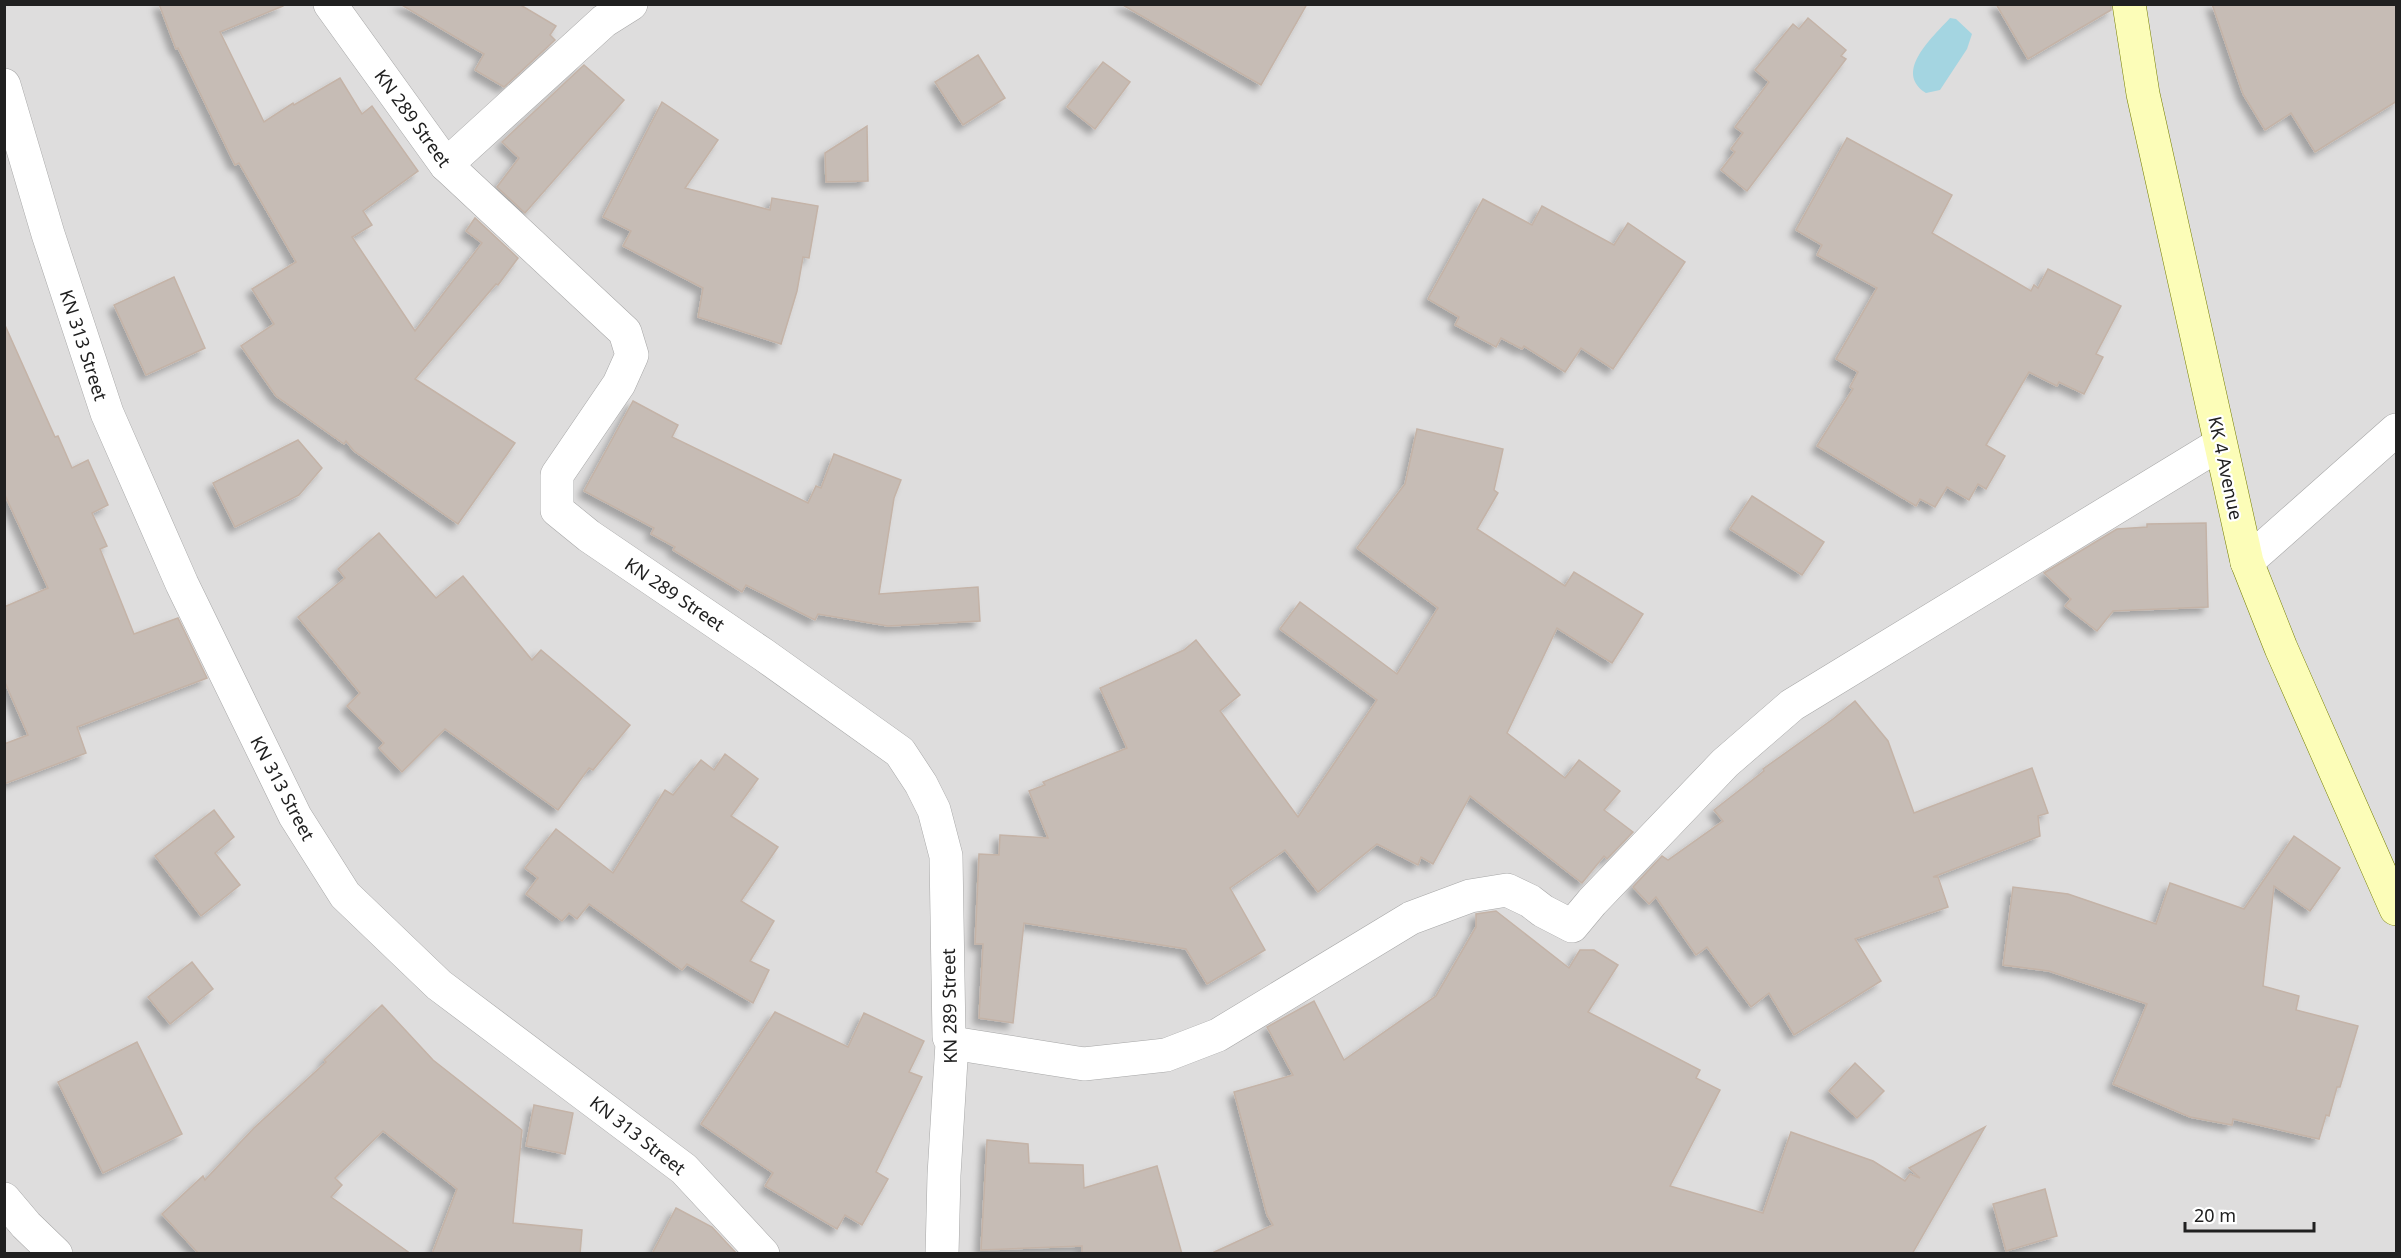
<svg xmlns="http://www.w3.org/2000/svg" width="2401" height="1258" font-family="'Noto Sans',sans-serif">
	<style>
		.residential { fill: #dedddd }
		.water { fill: #a4d5e1 }
		.building { fill: #c6bcb5; stroke: #c4b3a7; stroke-width: 1.5; filter: url(#shadow) }
		.lines { fill: none; stroke-linecap: round; stroke-linejoin: round }
		.minor-casing { stroke: #a7a7a7; stroke-width: 34 }
		.secondary-casing { stroke: #757e00; stroke-width: 34 }
		.minor { stroke: #fff; stroke-width: 33 }
		.secondary { stroke: #fcfdb8; stroke-width: 33 }
		.labels { text-anchor: middle; dominant-baseline: central; stroke-width: 4.5; stroke-linejoin: round; paint-order: stroke }
		.street-label { font-size: 18px; fill: #202020; stroke: #fff }
	</style>
	<defs>
		<filter id="shadow"><feDropShadow dx="-5.5" dy="5.5" stdDeviation="3" flood-color="#0004"/></filter>
	</defs>
	<rect width="100%" height="100%" fill="#f1ede6"/>
	<rect class="residential" x="5" y="5" width="2391" height="1248"/>
	<path class="water" d="M1950 18 1956 19 1972 34 1967 49 1940 90 1926 93C1893 72 1932 38 1950 18Z"/>
	<g class="building">
		<polygon points="159,4 283,4 283,6 220,32 264,122 293,103 294,105 340,78 362,114 372,106 418,171 363,211 372,225 352,237 415,331 482,243 466,231 475,218 518,258 498,285 496,284 415,379 515,443 458,524 354,451 346,441 344,444 276,396 241,346 274,324 252,289 296,262 239,163 235,165 178,48 176,49"/>
		<polygon points="400,4 519,4 556,26 550,35 555,40 504,87 475,70 484,54"/>
		<polygon points="1121,4 1307,4 1261,85"/>
		<polygon points="1996,4 2111,4 2111,10 2028,59"/>
		<polygon points="2212,4 2397,4 2397,101 2315,152 2291,113 2265,130 2243,94"/>
		<polygon points="1808,18 1846,50 1841,56 1846,59 1747,191 1721,170 1735,152 1731,149 1743,133 1735,127 1769,82 1755,70 1793,24 1799,29"/>
		<polygon points="978,55 1005,98 963,125 935,82"/>
		<polygon points="1103,62 1130,82 1095,129 1067,107"/>
		<polygon points="584,65 624,100 525,213 497,187 519,158 502,142"/>
		<polygon points="662,102 718,140 685,188 770,210 772,198 818,206 809,258 803,257 797,291 781,344 698,317 703,288 623,246 631,231 603,217"/>
		<polygon points="867,126 868,181 826,182 825,153"/>
		<polygon points="1847,138 1952,195 1932,233 2031,291 2034,285 2038,288 2048,269 2121,306 2096,354 2103,357 2084,394 2059,382 2057,386 2029,372 1986,445 2005,456 1986,489 1978,484 1969,500 1947,487 1935,507 1920,499 1916,506 1817,446 1853,389 1850,387 1858,372 1836,359 1877,288 1817,255 1822,245 1796,230"/>
		<polygon points="1483,199 1532,225 1542,206 1614,245 1628,223 1685,262 1613,369 1581,348 1565,372 1524,346 1522,349 1501,338 1496,347 1455,325 1459,317 1428,299"/>
		<polygon points="174,277 205,348 146,375 114,305"/>
		<polygon points="4,323 55,437 58,436 72,468 88,460 108,505 92,513 107,546 100,549 134,634 178,618 207,678 77,727 86,753 4,784 4,744 28,735 4,680 4,607 48,588 4,493"/>
		<polygon points="633,401 678,425 672,437 808,503 816,486 821,488 834,454 901,480 894,498 879,594 978,587 980,621 888,626 818,614 815,620 746,585 742,592 673,550 675,547 651,534 654,528 584,491"/>
		<polygon points="1417,429 1503,449 1494,490 1498,493 1477,529 1565,586 1574,572 1643,614 1612,663 1557,628 1507,733 1565,778 1579,760 1620,791 1604,810 1633,832 1607,859 1604,856 1582,883 1470,796 1433,864 1421,857 1418,865 1377,844 1318,892 1285,850 1230,888 1265,950 1207,984 1186,949 1024,923 1013,1023 979,1018 983,944 975,944 979,854 999,855 1000,835 1048,838 1029,791 1045,785 1043,782 1127,748 1100,688 1184,650 1196,640 1240,695 1220,711 1298,817 1377,700 1280,629 1300,602 1397,674 1438,608 1357,548 1405,484"/>
		<polygon points="298,440 322,468 299,495 235,527 213,483"/>
		<polygon points="1752,496 1824,542 1802,575 1730,529"/>
		<polygon points="2206,523 2208,607 2113,611 2097,631 2065,606 2071,599 2044,573 2117,529 2147,527 2147,524"/>
		<polygon points="379,533 436,598 463,576 532,660 541,650 630,725 593,770 589,768 558,810 445,729 402,772 379,748 384,743 347,706 360,693 298,617 345,578 338,569"/>
		<polygon points="1855,701 1888,741 1914,813 2032,768 2048,813 2038,816 2040,836 1933,877 1938,877 1948,907 1855,939 1881,981 1794,1035 1769,993 1751,1007 1707,947 1696,955 1656,897 1649,904 1633,887 1662,856 1668,860 1723,821 1714,810 1764,771 1763,769 1833,719"/>
		<polygon points="725,754 758,779 731,816 778,847 741,901 774,921 750,961 769,970 753,1003 687,964 682,970 589,904 577,919 569,913 562,921 526,894 538,878 525,868 556,829 613,873 665,790 673,795 701,760 714,770"/>
		<polygon points="214,810 234,837 215,853 240,885 201,916 155,856"/>
		<polygon points="2294,836 2340,868 2310,911 2274,886 2263,986 2299,996 2296,1010 2358,1026 2340,1087 2337,1087 2329,1116 2326,1115 2319,1139 2233,1119 2232,1125 2190,1117 2113,1084 2147,1004 2049,971 2003,965 2013,887 2068,894 2156,924 2170,883 2244,909"/>
		<polygon points="1496,911 1569,968 1580,950 1594,950 1618,965 1588,1012 1700,1070 1696,1078 1720,1090 1670,1186 1763,1213 1791,1132 1873,1161 1905,1181 1910,1174 1920,1178 1909,1168 1985,1127 1912,1254 1210,1254 1273,1225 1267,1215 1234,1092 1293,1075 1267,1027 1314,1001 1344,1060 1436,996 1476,927 1476,914"/>
		<polygon points="192,962 213,989 170,1024 148,997"/>
		<polygon points="382,1005 433,1060 522,1130 513,1223 582,1230 580,1254 432,1254 457,1189 383,1131 335,1178 342,1185 331,1197 411,1254 199,1254 162,1214 203,1176 205,1180 254,1128 326,1062 324,1060"/>
		<polygon points="775,1012 848,1047 864,1013 924,1041 909,1072 922,1077 876,1172 888,1179 862,1225 845,1215 837,1229 765,1186 773,1173 701,1124"/>
		<polygon points="137,1042 182,1134 103,1173 58,1082"/>
		<polygon points="1855,1063 1884,1091 1857,1118 1829,1091"/>
		<polygon points="534,1105 573,1113 565,1154 526,1146"/>
		<polygon points="987,1140 1028,1144 1029,1163 1083,1165 1084,1188 1157,1166 1182,1254 1082,1254 1082,1246 981,1250"/>
		<polygon points="2045,1189 2057,1236 2006,1251 1993,1204"/>
		<polygon points="676,1208 712,1227 737,1254 652,1254"/>
	</g>
	<g class="lines">
		<defs>
			<g id="minor">
				<polyline points="330,4 446,165 625,332 632,355 619,384 557,475 557,510 589,536 764,655 900,752 921,784 934,810 946,856 949,1037 952,1043 944,1175 942,1254"/>
				<polyline points="4,85 48,234 107,413 182,584 295,816 345,895 439,985 684,1169 763,1254"/>
				<polyline points="446,165 604,21 631,4"/>
				<polyline points="2247,562 2396,430"/>
				<polyline points="952,1043 1084,1064 1166,1055 1218,1035 1411,918 1470,896 1507,890 1530,901 1543,911 1572,926 1592,902 1725,763 1792,705 2220,444"/>
				<polyline points="4,1199 26,1225 56,1254"/>
			</g>
			<polyline id="secondary" points="2129,4 2143,94 2247,562 2281,648 2396,909"/>
		</defs>
		<use href="#minor" class="minor-casing"/>
		<use href="#secondary" class="secondary-casing"/>
		<use href="#minor" class="minor"/>
		<use href="#secondary" class="secondary"/>
	</g>
	<g class="labels">
		<g class="street-label">
			<text transform="translate(413 118) rotate(54)">KN 289 Street</text>
			<text transform="translate(84 345) rotate(72)">KN 313 Street</text>
			<text transform="translate(2226 468) rotate(78)">KK 4 Avenue</text>
			<text transform="translate(675 594) rotate(34)">KN 289 Street</text>
			<text transform="translate(283 788) rotate(62)">KN 313 Street</text>
			<text transform="translate(949 1006) rotate(-91)">KN 289 Street</text>
			<text transform="translate(638 1135) rotate(38)">KN 313 Street</text>
		</g>
	</g>
	<rect width="2401" height="1258" fill="none" stroke="#202020" stroke-width="12"/>
	<path d="M2185 1222v9h129v-9" fill="none" stroke="#202020" stroke-width="3"/>
	<text x="2194" y="1222" font-size="18" fill="#202020" stroke="#ffffff" stroke-width="4.5" paint-order="stroke">20 m</text>
</svg>
